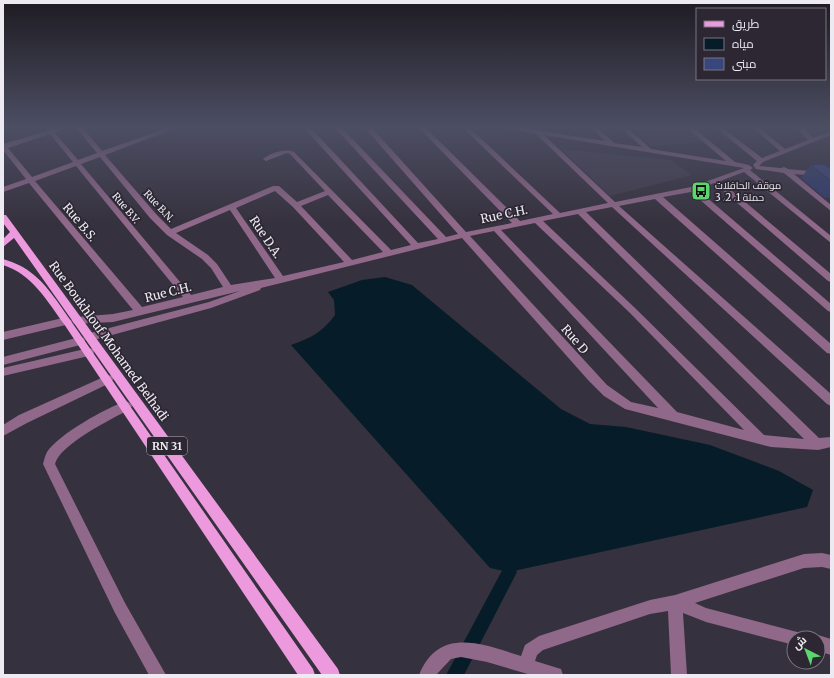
<svg xmlns="http://www.w3.org/2000/svg" width="834" height="678" font-family="Merriweather,Cairo,serif">
	<style>
		.built { fill: #423b4c }
		.water { fill: #071c29 }
		.lines { fill: none; stroke-linecap: round; stroke-linejoin: round }
		.canal { fill: #071c29; fill-rule: evenodd }
		.minor { fill: #906889; fill-rule: evenodd }
		.major { fill: #ec99dd; fill-rule: evenodd }
		.wall { fill: #303c6c }
		.building { fill: #38467e; stroke: #273158 }
		.labels { text-anchor: middle; dominant-baseline: central; stroke-width: 3.5; stroke-linejoin: round; paint-order: stroke }
		.far-poi-label { font-size: 10px; fill: #edeaf2; stroke: #2c2733; text-anchor: start }
		.far-street-label { font-size: 10px; fill: #edeaf2; stroke: #2c2733 }
		.shield { fill: #2c2733; stroke: #b3b0b9; stroke-width: 1 }
		.shield-label { font-size: 11px; font-weight: bold; fill: #edeaf2 }
		.street-label { font-size: 12px; fill: #edeaf2; stroke: #2c2733 }
	</style>
	<rect width="100%" height="100%" fill="#36313e"/>
	<g class="built">
		<polygon points="632,128 687,128 705,142 651,146"/>
		<polygon points="561,149 671,160 692,175 610,196"/>
	</g>
	<path class="water" d="M385 277 412 285 561 409 590 424 626 427 710 445 779 471 813 490 807 507 509 572 490 568 291 345C313 337 321 333 335 315L334 300 328 292 362 280Z"/>
	<g class="lines">
		<polygon class="canal" points="509,564 514,567 517,572 464,675 446,675 504,567"/>
		<g class="minor">
			<path d="M45 128H66L55 133 78 160 97 153 76 128H83L102 151 167 128H176L105 155 156 214 171 229 273 186H279L297 202 325 191 290 154 287 153 266 161 263 159C271 153 285 148 294 152L391 250 411 245 304 128H311L418 243 438 239 335 128H342L446 237 458 234 365 128H372L466 232 512 223 419 128H426L520 221 553 214 463 128H470L560 213 608 203 536 134 507 128H523L605 141 591 128H598L614 143 642 147 621 128H628L651 149 726 161 687 128H694L735 162 749 165 753 168 750 170 831 236V243L744 172 720 181 831 274V282L828 281 714 183 698 190 831 304V312L828 311 691 192 663 197 831 344V354L827 353 655 199 619 206 831 394V406L827 404 612 207 586 212 819 438 831 437V447L818 450 771 447 625 409 604 396 588 380 462 238 261 288 260 290 211 308 90 341 86 340 85 337 86 334 90 333 209 302 240 291 113 322 74 324 72 321 74 318 77 317 113 314 133 310 29 183 3 192V187L26 179 3 150V144L47 131ZM50 134 73 162 32 177 8 148ZM544 135 744 168 691 187 615 202ZM100 157 150 218 167 235 202 259 211 268 223 287 191 295 81 164ZM76 166 183 297 142 307 35 181ZM275 191 293 207 344 262 283 276 236 208ZM328 195 383 252 352 260 301 206ZM230 210 275 278 231 285 217 264 208 255 176 233ZM578 214 804 439 764 435 635 308 543 221ZM535 223 629 312 744 430 677 412 501 230ZM494 231 658 408 631 402 607 385 470 236Z"/>
			<polygon points="716,128 723,128 762,158 780,151 753,128 760,128 785,149 808,140 797,128 804,128 813,138 831,131 831,135 763,162 759,166 781,168 784,167 788,169 831,173 831,177 794,174 831,205 831,211 784,173 756,169 753,165 757,161"/>
			<polygon points="67,317 72,321 70,324 3,340 3,332"/>
			<polygon points="80,337 84,338 85,341 84,344 3,365 3,357"/>
			<polygon points="89,348 93,349 94,352 93,355 3,376 3,368"/>
			<polygon points="108,375 112,376 113,379 112,382 27,423 3,436 3,425 19,415"/>
			<path d="M126 401 130 403 132 406 130 409C112 419 60 444 55 464L125 603 166 675H149L115 613 43 464C44 460 45 456 47 452 59 434 106 408 126 401Z"/>
			<path d="M822 553 831 555V569L822 567 804 568 695 603 706 608 801 633 804 638H794V645L706 622 683 613 687 675H671L668 611 650 614 543 650 537 655 535 661 561 669 563 675H531L487 662 461 657 451 659 436 675H419C439 626 482 644 521 656L525 645 539 636 650 600 675 595 804 554Z"/>
			<polygon points="818,635 831,639 831,655 818,651 818,638 812,638"/>
		</g>
		<g class="major">
			<polygon points="3,215 6,215 338,669 340,675 322,675 14,238 3,247 3,239 10,232 3,223"/>
			<path d="M3 259C28 266 42 280 57 301L313 669 315 675H298L64 324C47 301 32 274 3 265Z"/>
		</g>
	</g>
	<polygon class="wall" points="811,165 831,169 831,197 825,198 801,178"/>
	<polygon class="building" points="824,164 831,169 831,181 811,165"/>
	<linearGradient id="sky" x2="0" y2="1"><stop stop-color="#1e1b22"/><stop offset="0.57" stop-color="#4c4e63"/><stop offset="1" stop-color="#4c4e63" stop-opacity="0"/></linearGradient>
	<rect width="834" height="223" fill="url(#sky)"/>
	<defs>
		<symbol id="bus-square" viewBox="-11 -11 22 22"><rect x="-9" y="-9" width="18" height="18" rx="4" fill="#5bd56e" stroke="#2c2733"/><path d="M-5-6H5V4H4V6H2V4H-2V6H-4V4H-5ZM-3.5-4V0h7V-4ZM-3.5 1.2v1.5H-2V1.2ZM2 1.2v1.5H3.5V1.2Z" fill="#111"/></symbol>
	</defs>
	<g fill-rule="evenodd">
		<use href="#bus-square" x="690" y="180" width="22" height="22"/>
	</g>
	<g class="labels">
		<g class="far-poi-label">
			<text x="715" y="185">موقف الحافلات<tspan x="715" dy="12">حملة 1، 2، 3</tspan></text>
		</g>
		<g class="far-street-label">
			<text transform="translate(159 206) rotate(47)">Rue B.N.</text>
			<text transform="translate(126 208) rotate(50)">Rue B.V.</text>
		</g>
		<rect class="shield" x="147" y="437" width="40" height="18" rx="3"/>
		<g class="shield-label">
			<text x="167" y="446">RN 31</text>
		</g>
		<g class="street-label">
			<text transform="translate(504 214) rotate(-12)">Rue C.H.</text>
			<text transform="translate(80 222) rotate(50)">Rue B.S.</text>
			<text transform="translate(266 237) rotate(56)">Rue D.A.</text>
			<text transform="translate(168 292) rotate(-14)">Rue C.H.</text>
			<text transform="translate(575 339) rotate(49)">Rue D</text>
			<text transform="translate(109 341) rotate(54)">Rue Boukhlouf Mohamed Belhadi</text>
		</g>
	</g>
	<rect width="834" height="678" fill="none" stroke="#edeaf2" stroke-width="8"/>
	<rect x="696" y="8" width="130" height="72" fill="#2c2733" stroke="#79757f"/>
	<rect x="704" y="21" width="20" height="6" fill="#ec99dd" stroke="#79757f"/>
	<text x="732" y="28" font-size="12" fill="#edeaf2">طريق</text>
	<rect x="704" y="38" width="20" height="12" fill="#071c29" stroke="#79757f"/>
	<text x="732" y="48" font-size="12" fill="#edeaf2">مياه</text>
	<rect x="704" y="58" width="20" height="12" fill="#38467e" stroke="#79757f"/>
	<text x="732" y="68" font-size="12" fill="#edeaf2">مبنى</text>
	<g transform="translate(806 650) rotate(318)"><circle r="19" fill="#2c2733" stroke="#79757f"/>
	<path d="M0-3L7 15L0 10L-7 15Z" fill="#5bd56e"/>
	<text y="-6" font-size="11" font-weight="bold" text-anchor="middle" fill="#edeaf2">ش</text>
	</g>
</svg>
